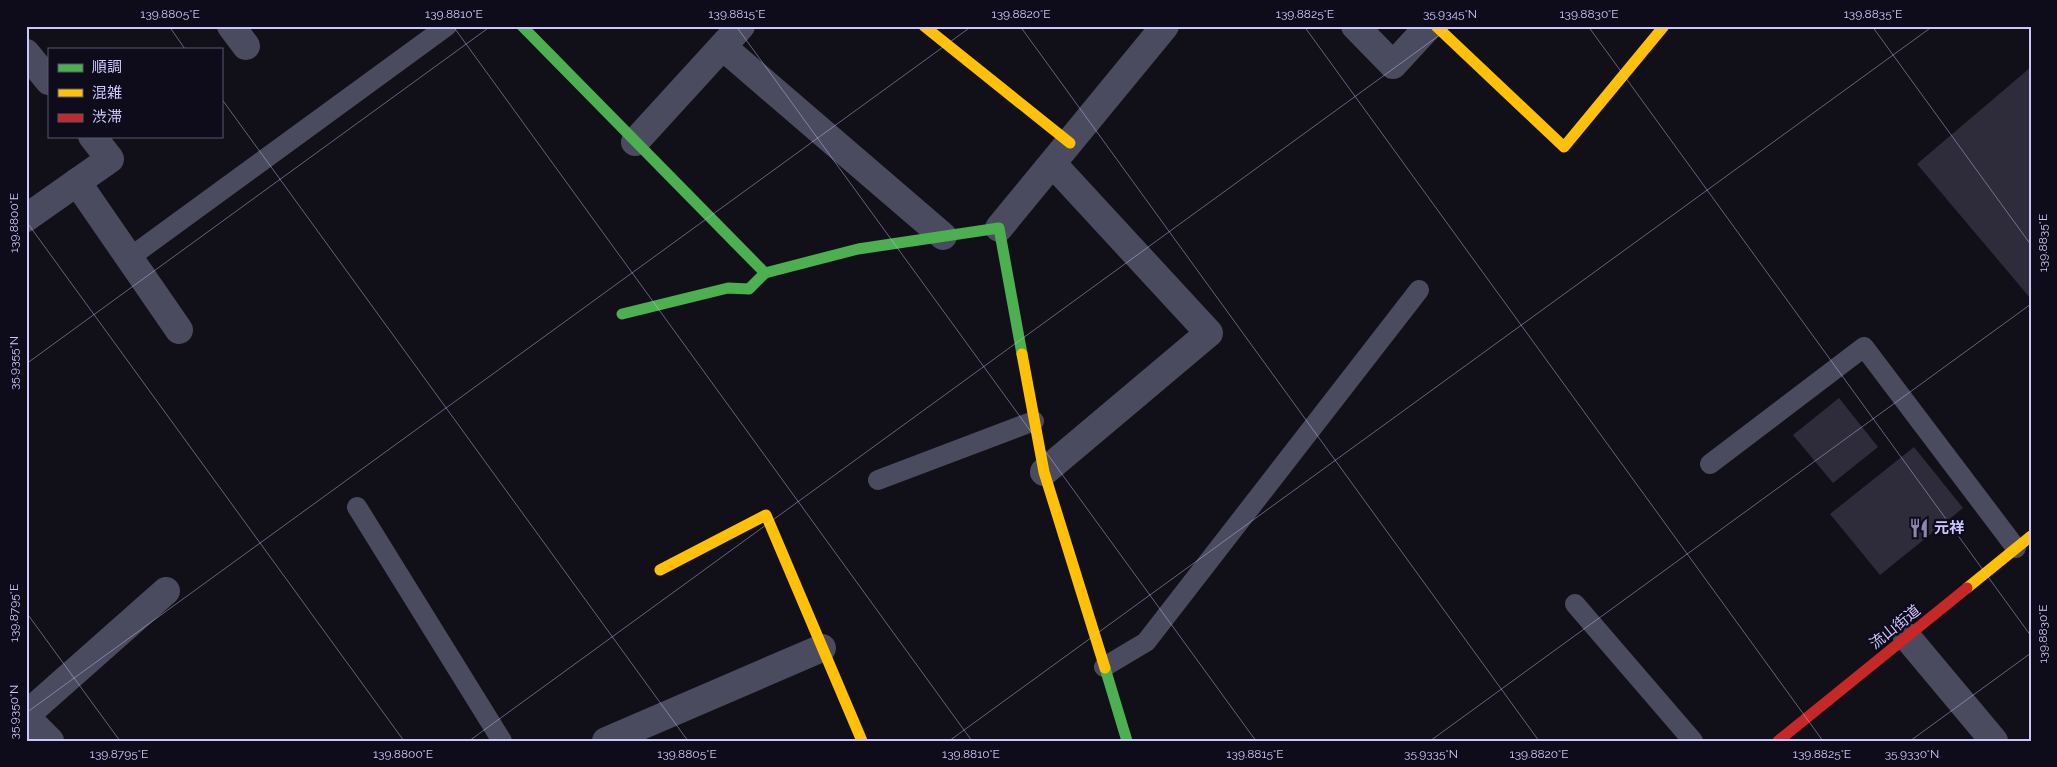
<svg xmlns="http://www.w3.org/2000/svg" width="2057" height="767" font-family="Raleway,'Noto Sans JP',sans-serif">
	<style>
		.building { fill: #2e2b3b }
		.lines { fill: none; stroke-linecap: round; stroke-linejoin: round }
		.lane { stroke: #4b4b60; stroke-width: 20 }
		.street { stroke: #4b4b60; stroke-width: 28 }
		.fast { stroke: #4caf50; stroke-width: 11 }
		.slow { stroke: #ffc107; stroke-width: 11 }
		.jam { stroke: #c62828; stroke-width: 11 }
		.ticks { fill: none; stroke: #ccc8fd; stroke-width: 1; stroke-opacity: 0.45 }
		.labels { text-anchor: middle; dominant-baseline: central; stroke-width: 5; stroke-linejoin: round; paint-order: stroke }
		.poi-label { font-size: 15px; font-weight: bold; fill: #ccc8fd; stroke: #0e0c1b; text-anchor: start }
		.street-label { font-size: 15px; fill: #ccc8fd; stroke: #0e0c1b }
		.neatline { fill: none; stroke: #ccc8fd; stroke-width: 2 }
		.ticks-label { font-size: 12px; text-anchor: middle; fill: #ccc8fd }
	</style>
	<rect width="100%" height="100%" fill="#111018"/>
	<g class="building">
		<polygon points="2031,67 2031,299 1917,164"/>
		<polygon points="1839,398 1878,447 1833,483 1793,435"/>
		<polygon points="1914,447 1963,508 1880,575 1830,514"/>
	</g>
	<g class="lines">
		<g class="lane">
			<polyline points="129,258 447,26"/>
			<polyline points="1710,464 1864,347 2016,548"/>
			<polyline points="878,480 1034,421"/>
			<polyline points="357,507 502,741"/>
			<polyline points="1575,604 1693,741"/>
			<polyline points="1104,667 1146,642 1419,290"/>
		</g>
		<g class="street">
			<polyline points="231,26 246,46"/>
			<polyline points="1355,26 1393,65 1429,26"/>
			<polyline points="723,47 943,236"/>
			<polyline points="26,53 49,81"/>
			<polyline points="635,142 741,26"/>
			<polyline points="77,182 179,330"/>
			<polyline points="26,218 110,159 92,136"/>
			<polyline points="999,228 1165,26"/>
			<polyline points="1044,472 1209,333 1053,164"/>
			<polyline points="1907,637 1994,741"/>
			<polyline points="26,715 166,591"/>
			<polyline points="26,717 50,741"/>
			<polyline points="606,741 822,648"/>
		</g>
		<g class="fast">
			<polyline points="522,26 765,273"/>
			<polyline points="622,314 728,288 749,289 765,273 858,249 999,228 1022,354"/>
			<polyline points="1105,668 1127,741"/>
		</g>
		<g class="slow">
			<polyline points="924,26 1070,143"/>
			<polyline points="1436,26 1564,147 1664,26"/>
			<polyline points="1022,354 1044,472 1105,668"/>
			<polyline points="660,570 766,515 862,741"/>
			<polyline points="1967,588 2031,536"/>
		</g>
		<polyline class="jam" points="1778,741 1967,588"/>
	</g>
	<path class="ticks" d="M169 26 185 49M453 26 972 741M736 26 1256 741M1020 26 1539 741M1304 26 1823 741M1588 26 2031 636M1872 26 2031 245M221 98 688 741M26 221 404 741M26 364 491 26M26 612 120 741M26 713 972 26M469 741 1452 26M949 741 1933 26M1430 741 2031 304M1910 741 2031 653"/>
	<defs>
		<symbol id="restaurant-bare" viewBox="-9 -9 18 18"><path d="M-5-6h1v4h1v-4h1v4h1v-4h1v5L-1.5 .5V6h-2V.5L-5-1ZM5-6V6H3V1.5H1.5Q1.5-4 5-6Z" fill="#8b88ad" stroke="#0e0c1b" stroke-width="2.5" paint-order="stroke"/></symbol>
	</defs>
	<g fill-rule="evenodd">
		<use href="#restaurant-bare" x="1905" y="514" width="28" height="28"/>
	</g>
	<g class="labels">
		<g class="poi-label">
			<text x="1934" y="528">元祥</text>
		</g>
		<g class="street-label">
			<text transform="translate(1895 627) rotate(-39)">流山街道</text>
		</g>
	</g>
	<rect width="2057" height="767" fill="none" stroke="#0e0c1b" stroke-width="55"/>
	<rect x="48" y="48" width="175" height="90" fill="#0e0c1b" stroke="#5a5775"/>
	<rect x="58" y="64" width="25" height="8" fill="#4caf50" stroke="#5a5775"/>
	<text x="92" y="72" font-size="15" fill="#ccc8fd">順調</text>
	<rect x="58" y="89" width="25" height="8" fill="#ffc107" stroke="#5a5775"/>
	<text x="92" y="98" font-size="15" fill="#ccc8fd">混雑</text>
	<rect x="58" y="114" width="25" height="8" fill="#c62828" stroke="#5a5775"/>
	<text x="92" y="122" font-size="15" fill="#ccc8fd">渋滞</text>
	<rect x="28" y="28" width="2002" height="712" class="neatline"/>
	<g class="ticks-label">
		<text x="170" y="18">139.8805°E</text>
		<text x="454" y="18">139.8810°E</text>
		<text x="737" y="18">139.8815°E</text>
		<text x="1021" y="18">139.8820°E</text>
		<text x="1305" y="18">139.8825°E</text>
		<text x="1450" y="18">35.9345°N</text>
		<text x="1589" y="18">139.8830°E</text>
		<text x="1873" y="18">139.8835°E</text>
		<text transform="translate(14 223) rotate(-90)" y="4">139.8800°E</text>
		<text transform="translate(2043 243) rotate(-90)" y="4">139.8835°E</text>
		<text transform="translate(14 363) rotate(-90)" y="4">35.9355°N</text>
		<text transform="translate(14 613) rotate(-90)" y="4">139.8795°E</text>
		<text transform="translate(2043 634) rotate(-90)" y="4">139.8830°E</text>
		<text transform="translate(14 712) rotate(-90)" y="4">35.9350°N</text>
		<text x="119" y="758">139.8795°E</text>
		<text x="403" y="758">139.8800°E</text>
		<text x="687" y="758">139.8805°E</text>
		<text x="971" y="758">139.8810°E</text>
		<text x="1255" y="758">139.8815°E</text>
		<text x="1431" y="758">35.9335°N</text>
		<text x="1539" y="758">139.8820°E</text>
		<text x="1822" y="758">139.8825°E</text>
		<text x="1912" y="758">35.9330°N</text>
	</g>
</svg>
